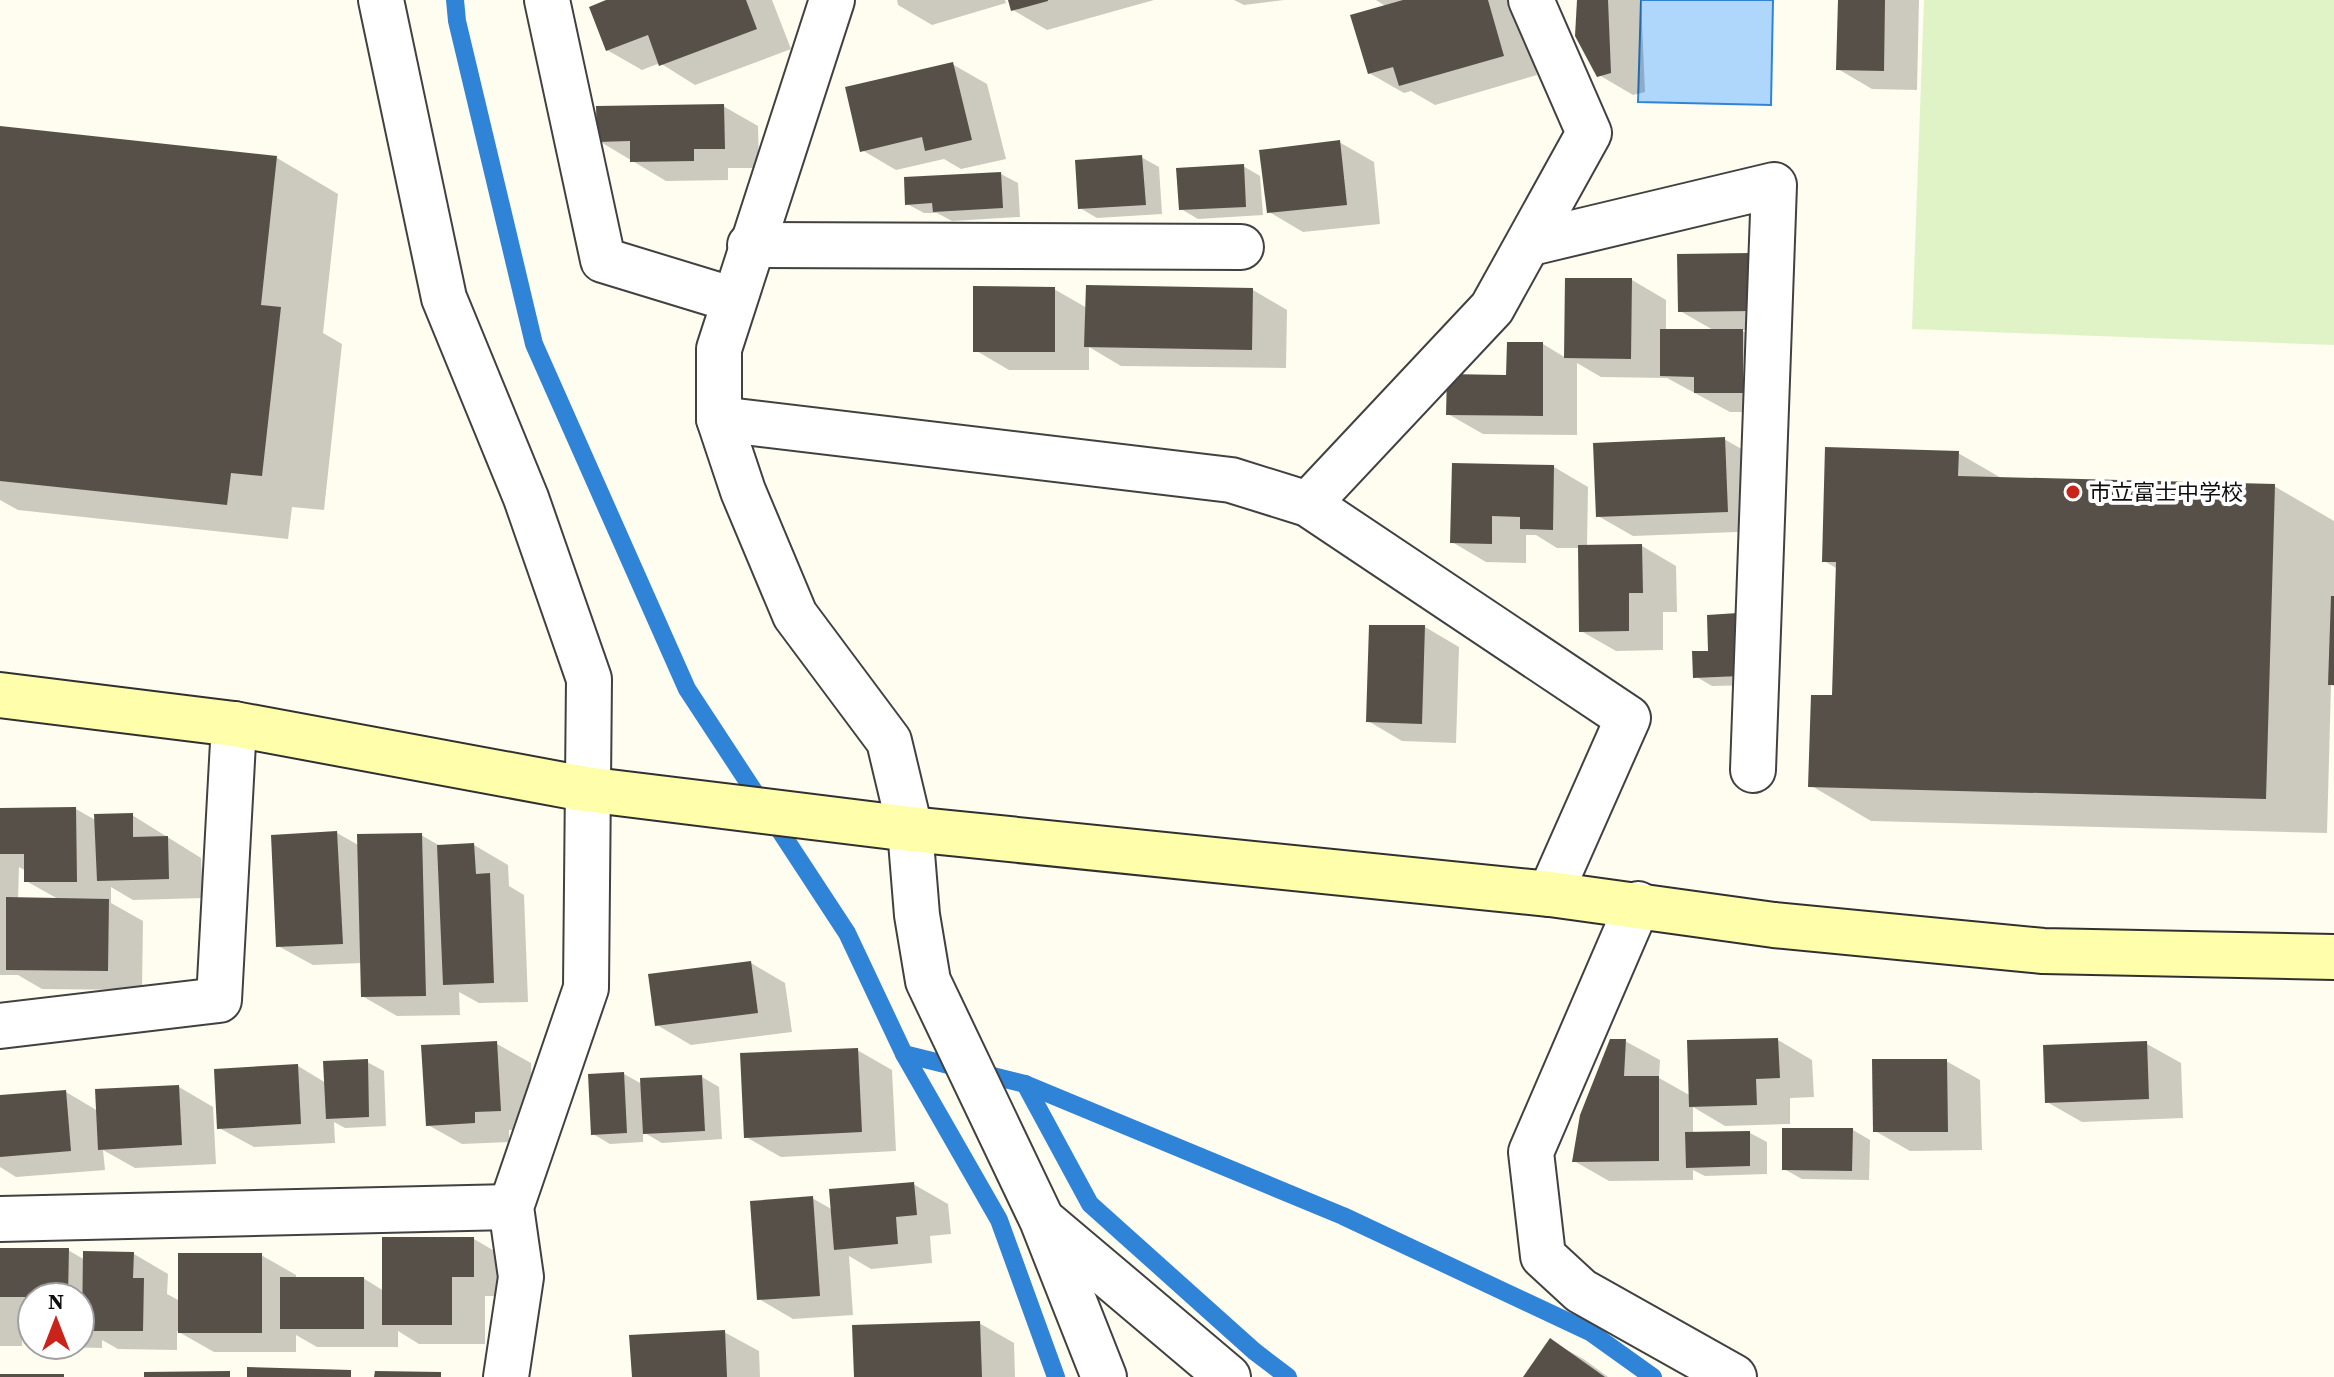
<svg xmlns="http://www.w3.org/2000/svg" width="2334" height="1377" font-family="'Source Serif 4','Noto Sans JP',serif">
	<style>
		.pitch { fill: #e0f3c7 }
		.water { fill: #afd7fb; stroke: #2f84d8; stroke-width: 2 }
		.shadow { fill: #0003; fill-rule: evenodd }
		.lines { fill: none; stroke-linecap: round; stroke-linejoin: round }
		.stream { stroke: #2f84d8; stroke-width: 18 }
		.building { fill: #575049 }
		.street-casing { stroke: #414141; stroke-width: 48 }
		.secondary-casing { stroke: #303030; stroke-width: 48 }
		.street { stroke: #fff; stroke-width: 44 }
		.secondary { stroke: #fffeaa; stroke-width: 44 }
		.poi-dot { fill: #ca231a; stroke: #fff; stroke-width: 3 }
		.labels { text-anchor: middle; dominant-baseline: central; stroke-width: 8; stroke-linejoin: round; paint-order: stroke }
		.poi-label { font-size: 22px; fill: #0e0e0e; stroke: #fff; text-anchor: start }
	</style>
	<rect width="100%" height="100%" fill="#fffdef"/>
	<polygon class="pitch" points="1924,0 2334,0 2334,345 1912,329"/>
	<polygon class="water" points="1641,0 1773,0 1771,105 1638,102"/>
	<g class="shadow">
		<polygon points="612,0 772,0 791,49 695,85 660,63 642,70 607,50"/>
		<polygon points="897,0 1005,0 1006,3 932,25 898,5"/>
		<polygon points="1010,0 1154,0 1047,30 1013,10"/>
		<polygon points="1234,0 1284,0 1244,5"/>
		<polygon points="1376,0 1516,0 1537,75 1435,105 1411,91 1404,93 1369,73 1387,7"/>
		<polygon points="1579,0 1641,0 1645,92 1633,95 1599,75"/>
		<polygon points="1840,0 1919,0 1917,90 1872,89 1838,69"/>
		<polygon points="952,64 987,84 1006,159 961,169 944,159 896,170 862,150"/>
		<polygon points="723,106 758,126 759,168 728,168 728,180 666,181 599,141"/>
		<polygon points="0,128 277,158 338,194 323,333 342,344 324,510 292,507 288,539 18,510 0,500"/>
		<polygon points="1339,142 1374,162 1380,224 1303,232 1269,212"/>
		<polygon points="1141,157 1159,167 1162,214 1097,218 1080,208"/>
		<polygon points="1243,166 1260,176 1263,215 1198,219 1181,209"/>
		<polygon points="1001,174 1018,183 1020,217 952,221 937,213 924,213 907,204"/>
		<polygon points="1785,275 1786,330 1741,330 1777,351 1777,412 1730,412 1667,378 1601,377 1577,363 1577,435 1483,434 1448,414 1508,377 1543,344 1566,358 1632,280 1666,300 1666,331 1715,331 1680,311"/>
		<polygon points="1054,289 1087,308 1253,290 1287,310 1286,368 1121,366 1089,347 1089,370 1009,370 975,350"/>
		<polygon points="1724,439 1759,459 1762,531 1633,536 1598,516"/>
		<polygon points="1958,453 2003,479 2274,486 2334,521 2334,686 2331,685 2327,833 1871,821 1810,785 1834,697 1838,569 1824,561"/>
		<polygon points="1554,467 1588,487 1587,547 1642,546 1676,566 1677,612 1663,612 1663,650 1616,651 1581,631 1580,548 1557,548 1536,535 1526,535 1526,563 1486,562 1452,542"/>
		<polygon points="1425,627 1459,647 1456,743 1402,741 1368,721"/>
		<polygon points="1710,653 1757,685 1712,686 1695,676"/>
		<path d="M76 809 97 821 132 815 201 858 203 898 133 900 111 887V903L143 921 142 990 42 989 18 975H0V810ZM19 867 26 871V881L60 900H18Z"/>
		<polygon points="337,833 360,846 421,835 442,847 474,845 508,865 509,886 524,895 528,1002 479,1003 459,992 460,1015 397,1016 362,996 362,963 313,965 278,946"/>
		<polygon points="751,963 785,983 792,1032 691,1045 657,1025"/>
		<polygon points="1778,1040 1812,1060 1814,1097 1790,1098 1790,1124 1725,1126 1693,1107 1693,1133 1750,1133 1767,1142 1767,1174 1705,1176 1693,1170 1693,1180 1609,1181 1574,1161 1625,1041 1660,1060 1659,1078 1691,1096"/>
		<polygon points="497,1044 531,1063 534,1129 509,1130 509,1142 462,1144 428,1125"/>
		<polygon points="2147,1044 2181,1063 2183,1118 2082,1122 2047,1102"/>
		<polygon points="857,1050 892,1070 896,1151 781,1157 746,1137"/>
		<polygon points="1946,1061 1980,1080 1982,1150 1910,1151 1875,1131"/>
		<polygon points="367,1062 384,1071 386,1126 345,1128 334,1122 335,1143 254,1147 219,1128 298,1066 326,1083"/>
		<polygon points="624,1074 642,1084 702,1077 719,1087 722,1139 662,1143 643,1132 643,1142 610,1144 593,1134"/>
		<polygon points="179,1087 213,1107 216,1164 135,1168 103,1150 105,1170 16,1177 0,1167 0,1097 66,1092 98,1111"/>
		<polygon points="1853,1130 1870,1140 1869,1180 1802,1179 1784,1169"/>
		<polygon points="913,1184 948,1204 951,1234 930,1236 932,1263 871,1269 849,1256 853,1315 793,1319 759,1299 812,1198 833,1210"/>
		<polygon points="474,1239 508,1259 508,1296 485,1296 485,1344 419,1344 398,1331 398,1347 317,1347 296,1335 296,1352 214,1352 177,1331 177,1350 118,1349 102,1340 102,1348 62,1347 57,1345 80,1345 80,1297 32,1297 32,1330 27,1327 27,1316 22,1316 22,1346 0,1346 0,1250 68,1250 85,1260 134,1254 168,1274 167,1294 180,1301 261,1255 296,1275 296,1278 363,1278 384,1291"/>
		<polygon points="979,1323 1014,1343 1015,1377 856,1377"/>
		<polygon points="724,1332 759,1351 760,1377 634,1377"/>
		<polygon points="1551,1341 1585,1360 1608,1377 1525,1377"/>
	</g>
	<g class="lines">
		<g class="stream">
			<polyline points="455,0 457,21 534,344 687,689 847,933 904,1054 999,1220 1056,1377"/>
			<polyline points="904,1054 1025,1084 1343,1216 1590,1332 1653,1377"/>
			<polyline points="1025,1084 1090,1204 1254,1351 1288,1377"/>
		</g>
	</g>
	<g class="building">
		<polygon points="606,0 746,0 757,29 659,66 648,35 606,51 589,7"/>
		<polygon points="1008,0 1048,0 1048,1 1011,11"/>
		<polygon points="1403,0 1488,0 1504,56 1399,86 1393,67 1368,74 1350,15"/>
		<polygon points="1577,0 1608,0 1611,73 1597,77 1575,36"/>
		<polygon points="1838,0 1885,0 1884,71 1836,70"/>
		<polygon points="953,62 972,140 925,151 922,137 860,152 845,87"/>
		<polygon points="724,104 725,149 694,149 694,161 630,162 630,141 597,142 596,106"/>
		<polygon points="0,126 277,156 261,305 281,307 262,476 231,473 227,505 0,481"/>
		<polygon points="1340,140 1347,205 1267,213 1259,150"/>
		<polygon points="1142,155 1146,205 1078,209 1075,160"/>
		<polygon points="1244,164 1246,207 1179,210 1176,168"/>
		<polygon points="1001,172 1003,208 933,212 932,203 905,205 904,177"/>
		<polygon points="1751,253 1752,311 1678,312 1677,254"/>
		<polygon points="1565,278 1632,278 1631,359 1564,358"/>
		<polygon points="1086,285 1253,288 1252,350 1084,347"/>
		<polygon points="973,286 1055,287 1055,352 973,352"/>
		<polygon points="1660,329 1743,329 1743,393 1694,393 1694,377 1660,376"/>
		<polygon points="1507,342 1543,342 1543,416 1446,415 1447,374 1506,375"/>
		<polygon points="1725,437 1728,512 1596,517 1593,443"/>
		<polygon points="1825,447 1959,451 1958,476 2275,484 2266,799 1808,787 1811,695 1832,695 1836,562 1822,562"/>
		<polygon points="1452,463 1554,465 1553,530 1520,529 1520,517 1492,516 1492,544 1450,543"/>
		<polygon points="1642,544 1643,593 1629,593 1629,631 1579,632 1578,545"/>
		<polygon points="2331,596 2334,596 2334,685 2328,685"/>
		<polygon points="1738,613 1740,676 1693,678 1692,651 1708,651 1707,615"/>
		<polygon points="1369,625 1425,625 1422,724 1366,722"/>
		<polygon points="76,807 77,882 24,882 24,854 0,854 0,808"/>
		<polygon points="133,813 133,837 168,836 169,879 97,881 94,814"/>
		<polygon points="337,831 343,944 276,947 271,835"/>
		<polygon points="422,833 426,996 361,997 357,834"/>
		<polygon points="474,843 476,874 490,873 494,983 443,985 437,845"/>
		<polygon points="6,897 109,899 108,971 6,970"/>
		<polygon points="751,961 758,1013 655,1026 648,974"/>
		<polygon points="1778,1038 1780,1078 1756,1079 1757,1105 1689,1107 1687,1040"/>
		<polygon points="1610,1039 1626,1039 1624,1076 1659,1076 1659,1161 1572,1162 1580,1115"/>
		<polygon points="497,1041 501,1111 475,1112 475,1123 426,1126 421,1045"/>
		<polygon points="2147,1041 2149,1099 2045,1103 2043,1045"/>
		<polygon points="858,1048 862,1132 744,1138 740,1053"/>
		<polygon points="368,1059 369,1117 326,1119 323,1061"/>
		<polygon points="1872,1059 1947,1059 1948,1132 1873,1132"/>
		<polygon points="298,1064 301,1124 217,1129 214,1069"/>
		<polygon points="624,1072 627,1133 591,1135 588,1074"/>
		<polygon points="702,1075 705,1131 643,1134 640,1078"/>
		<polygon points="179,1085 182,1145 98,1150 95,1089"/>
		<polygon points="66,1090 71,1151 0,1157 0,1095"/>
		<polygon points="1782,1128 1853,1128 1852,1171 1782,1170"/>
		<polygon points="1750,1131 1750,1166 1686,1168 1685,1132"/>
		<polygon points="914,1182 917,1215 896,1217 898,1244 834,1250 829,1189"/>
		<polygon points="813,1196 820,1296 757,1300 750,1201"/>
		<polygon points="382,1237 474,1237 474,1277 452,1277 452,1325 382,1325"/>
		<polygon points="0,1248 69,1248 68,1297 32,1297 32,1329 25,1329 25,1297 0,1297"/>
		<polygon points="83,1251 134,1252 133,1278 144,1278 143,1331 82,1331"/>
		<rect x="178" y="1253" width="84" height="80"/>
		<rect x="280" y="1277" width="84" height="52"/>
		<polygon points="980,1321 982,1377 854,1377 852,1325"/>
		<polygon points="725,1330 727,1377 632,1377 629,1335"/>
		<polygon points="1550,1338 1605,1377 1523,1377"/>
		<polygon points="247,1367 351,1370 351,1377 247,1377"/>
		<polygon points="230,1371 230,1377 144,1377 144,1372"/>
		<polygon points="375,1371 441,1372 441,1377 374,1377"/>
		<rect x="0" y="1374" width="64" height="3"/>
	</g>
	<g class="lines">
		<defs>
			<g id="street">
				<polyline points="381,0 444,298 526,498 589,679 586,988 511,1207 521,1277 506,1377"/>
				<polyline points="547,0 603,260 734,300"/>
				<polyline points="832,0 719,349 719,419 743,491 795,615 889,741 910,829 917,915 928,981 1042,1220 1104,1377"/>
				<polyline points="1531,243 1774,185 1753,770"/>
				<polyline points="750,245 1241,247"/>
				<polyline points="719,419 1231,480 1308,504 1628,718 1550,894"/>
				<polyline points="1308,504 1492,308 1589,133 1531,0"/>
				<polyline points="1638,904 1531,1152 1543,1256 1581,1291 1734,1377"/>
				<polyline points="0,1026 219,1000 234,724"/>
				<polyline points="0,1219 511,1207"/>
				<polyline points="1047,1224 1228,1377"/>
			</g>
			<polyline id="secondary" points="0,695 234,724 585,789 910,829 1550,894 1774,925 2043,951 2334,957"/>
		</defs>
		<use href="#street" class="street-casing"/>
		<use href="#secondary" class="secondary-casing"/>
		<use href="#street" class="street"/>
		<use href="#secondary" class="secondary"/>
	</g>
	<circle class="poi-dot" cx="2073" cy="492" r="8"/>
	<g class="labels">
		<g class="poi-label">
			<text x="2089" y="492">市立富士中学校</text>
		</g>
	</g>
	<g transform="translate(56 1321)"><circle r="38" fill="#ffffff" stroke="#9f9f9f" stroke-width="2"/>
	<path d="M0-6L14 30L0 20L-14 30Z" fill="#ca231a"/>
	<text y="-12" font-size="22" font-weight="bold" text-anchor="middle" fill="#0e0e0e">N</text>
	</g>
</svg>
